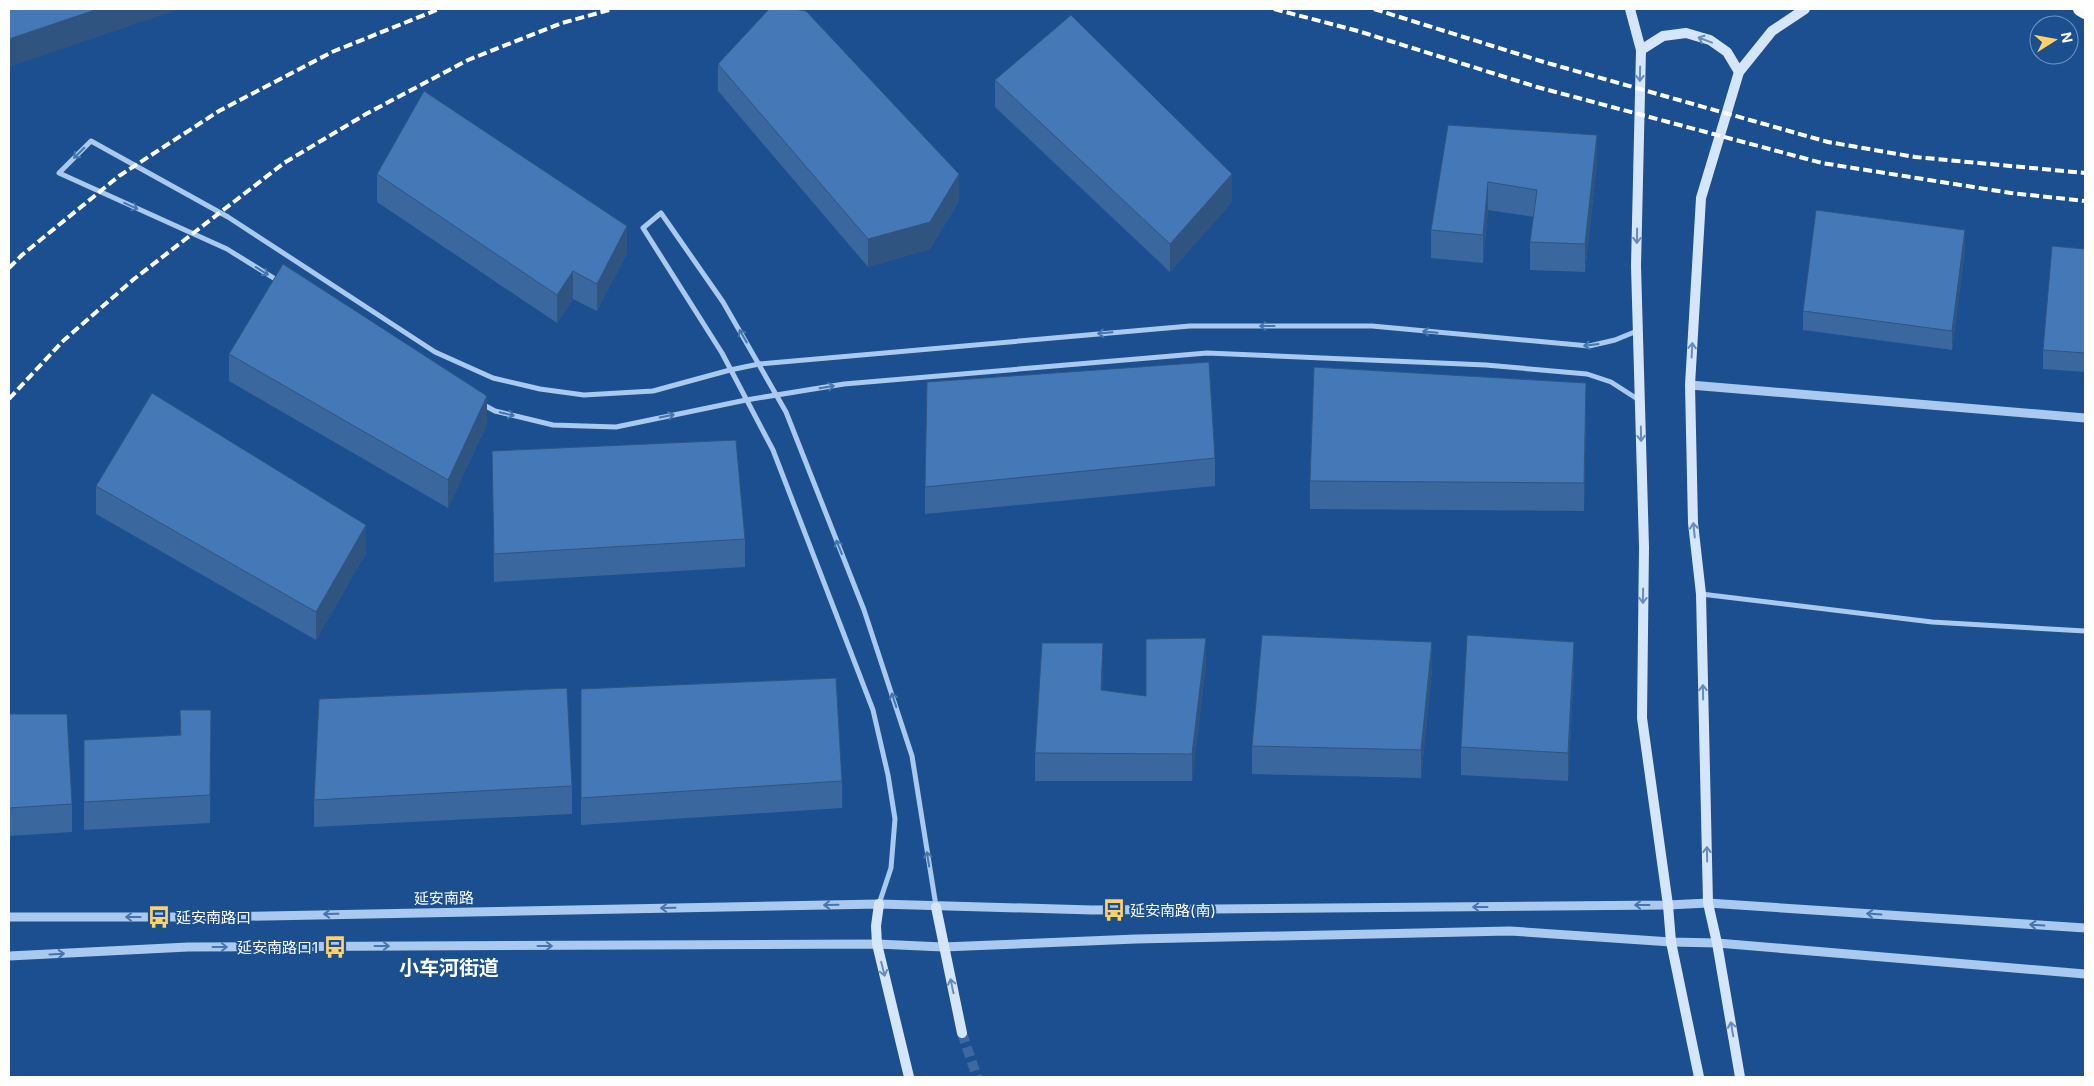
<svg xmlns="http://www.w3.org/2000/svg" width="2094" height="1086" font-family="Inter,'Noto Sans SC',sans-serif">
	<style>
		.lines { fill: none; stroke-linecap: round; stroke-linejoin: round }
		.secondary-tunnel { stroke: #3d69a0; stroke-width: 10; stroke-dasharray: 10 5; stroke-linecap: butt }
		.minor { stroke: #a9c9ee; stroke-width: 5 }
		.tertiary { stroke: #a9c9ee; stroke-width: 9 }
		.secondary { stroke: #d6e6fa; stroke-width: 10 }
		.trunk { stroke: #f8faff; stroke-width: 14 }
		.rail { stroke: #fff; stroke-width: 4; stroke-dasharray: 9 4; stroke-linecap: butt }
		.wall { fill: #3a679d }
		.shaded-wall { fill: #305480 }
		.building { fill: #4478b7; stroke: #305480 }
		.oneway { stroke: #668bba }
		.oneway2 { stroke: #4674ac }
		.labels { text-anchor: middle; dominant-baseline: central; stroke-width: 4; stroke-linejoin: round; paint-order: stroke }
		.street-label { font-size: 15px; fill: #fff; stroke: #1b4f8f }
		.poi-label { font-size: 15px; fill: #fff; stroke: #1b4f8f; text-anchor: start }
		.district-label { font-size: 20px; font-weight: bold; fill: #fff; stroke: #1b4f8f }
	</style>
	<rect width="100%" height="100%" fill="#1b4f8f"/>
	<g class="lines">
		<polyline class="secondary-tunnel" points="962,1033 977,1077"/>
		<g class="minor">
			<polyline points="280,282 227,249 59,173 91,141 228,217 435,352 493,378 540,389 584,395 653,391 730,370 759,364 1190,326 1372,326 1589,346 1615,340 1637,331"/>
			<polyline points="482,404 495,411 553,425 616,427 746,400 844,384 1207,353 1486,365 1587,374 1611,382 1639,400"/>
			<polyline points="1701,594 1932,622 2085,631"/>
			<polyline points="879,904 891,868 895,819 888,775 873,710 773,450 722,353 643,228 661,213 723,302 786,412 864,610 912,756 936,906"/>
		</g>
		<g class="tertiary">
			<polyline points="1690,385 2085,418"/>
			<polyline points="9,917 209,917 879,904 1092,910 1668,905 1708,903 2085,928"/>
			<polyline points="9,956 188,947 877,944 943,947 1136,939 1510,931 1671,942 1717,943 2085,974"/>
		</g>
		<g class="secondary">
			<polyline points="1630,9 1641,50 1636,266 1644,547 1642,718 1668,905 1671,942 1699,1077"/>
			<polyline points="1641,50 1663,36 1686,33 1710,40 1727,52 1739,72"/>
			<polyline points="879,904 876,926 877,944 909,1077"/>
			<polyline points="936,907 962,1033"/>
			<polyline points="1740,1077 1717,943 1708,903 1701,594 1693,523 1690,385 1701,198 1739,72 1772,31 1805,9"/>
		</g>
		<polyline class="trunk" points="2080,9 2085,12"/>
		<g class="rail">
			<polyline points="1274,9 1358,31 1537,87 1822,163 2011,193 2085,201"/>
			<polyline points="1374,9 1544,62 1828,142 1915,157 2085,173"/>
			<polyline points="9,268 22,255 119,176 219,111 332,52 439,9"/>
			<polyline points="9,399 63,341 134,279 284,163 366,114 468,60 562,23 613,9"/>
		</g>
	</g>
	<g class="wall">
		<polygon points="718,64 959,201 930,249 868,267 718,91"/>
		<polygon points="995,80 1232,202 1170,272 995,107"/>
		<polygon points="1448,125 1597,162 1585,272 1530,270 1530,242 1534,217 1488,210 1483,263 1431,258 1431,230"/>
		<polygon points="377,174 627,253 597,311 573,299 557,323 377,202"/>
		<polygon points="2085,249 2085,372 2043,369 2043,350"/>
		<polygon points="1965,250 1952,350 1803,330 1803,311"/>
		<polygon points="229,354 487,424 448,508 229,381"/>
		<polygon points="1586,411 1584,511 1310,509 1310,481"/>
		<polygon points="492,451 745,539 745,567 494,582"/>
		<polygon points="1215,458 1215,486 925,514 925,487"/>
		<polygon points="96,486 366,553 316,640 96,514"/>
		<polygon points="1206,665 1192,781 1035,781 1035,753 1103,671 1102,691 1146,696"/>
		<polygon points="1574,669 1568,781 1461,775 1461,747"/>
		<polygon points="1432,670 1421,778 1252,774 1252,746"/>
		<polygon points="581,689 842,781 842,808 581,825"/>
		<polygon points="180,710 211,710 210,823 84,830 84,740 180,735"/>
		<polygon points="9,714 72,804 72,832 9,836"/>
		<polygon points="572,786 572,814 314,827 314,800"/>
	</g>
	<g class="shaded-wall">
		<polygon points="98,9 180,9 9,67 9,39"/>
		<polygon points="1597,135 1597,162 1585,272 1585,244"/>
		<polygon points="959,174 959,201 930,249 868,267 868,239"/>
		<polygon points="1232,174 1232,202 1170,272 1170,244"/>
		<polygon points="1488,182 1488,210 1483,263 1483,235"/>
		<polygon points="627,226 627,253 597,311 597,284"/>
		<polygon points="1965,230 1965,250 1952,350 1952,331"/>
		<polygon points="573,271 573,299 557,323 557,295"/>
		<polygon points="1586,383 1586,411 1584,511 1584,483"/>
		<polygon points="487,396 487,424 448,508 448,480"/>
		<polygon points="366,525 366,553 316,640 316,612"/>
		<polygon points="1206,638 1206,665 1192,781 1192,754"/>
		<polygon points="1432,642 1432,670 1421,778 1421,750"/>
		<polygon points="1574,642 1574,669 1568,781 1568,753"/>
		<polygon points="1103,643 1103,671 1101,718 1101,690"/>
	</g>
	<g class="building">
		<polygon points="9,9 98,9 9,39"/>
		<polygon points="769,9 794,9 806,11 959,174 930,222 868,239 718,64"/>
		<polygon points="1071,15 1232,174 1170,244 995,80"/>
		<polygon points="424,91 627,226 597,284 573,271 557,295 377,174"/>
		<polygon points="1448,125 1597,135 1585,244 1530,242 1537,190 1488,182 1483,235 1431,230"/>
		<polygon points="1816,210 1965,230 1952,331 1803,311"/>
		<polygon points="2052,246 2085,249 2085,353 2043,350"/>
		<polygon points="283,264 487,396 448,480 229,354"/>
		<polygon points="1209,362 1215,458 925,487 927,382"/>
		<polygon points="1314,367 1586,383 1584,483 1310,481"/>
		<polygon points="152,393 366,525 316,612 96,486"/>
		<polygon points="736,440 745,539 494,554 492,451"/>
		<polygon points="1262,635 1432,642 1421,750 1252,746"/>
		<polygon points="1467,635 1574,642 1568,753 1461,747"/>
		<polygon points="1206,638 1192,754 1035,753 1042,643 1103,643 1101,690 1146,696 1146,639"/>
		<polygon points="836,678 842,781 581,798 581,689"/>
		<polygon points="567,688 572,786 314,800 319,699"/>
		<polygon points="180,710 211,710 210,795 84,802 84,740 181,735"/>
		<polygon points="9,714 67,714 72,804 9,808"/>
	</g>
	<defs><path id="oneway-shaft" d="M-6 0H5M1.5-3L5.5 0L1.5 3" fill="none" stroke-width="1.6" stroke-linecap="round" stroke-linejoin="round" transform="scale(1.25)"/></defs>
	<g class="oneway">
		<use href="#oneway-shaft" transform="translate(1705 40) rotate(-159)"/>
		<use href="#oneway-shaft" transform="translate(1640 74) rotate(91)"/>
		<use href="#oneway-shaft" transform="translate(1637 236) rotate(91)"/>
		<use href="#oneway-shaft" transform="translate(1692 350) rotate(-87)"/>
		<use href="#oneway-shaft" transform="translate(1641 434) rotate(89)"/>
		<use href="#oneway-shaft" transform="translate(1694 530) rotate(-96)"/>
		<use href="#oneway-shaft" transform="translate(1643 596) rotate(91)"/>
		<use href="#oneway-shaft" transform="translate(1703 692) rotate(-91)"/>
		<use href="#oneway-shaft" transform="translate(1707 854) rotate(-91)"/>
		<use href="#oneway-shaft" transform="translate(883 969) rotate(76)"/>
		<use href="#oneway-shaft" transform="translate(952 986) rotate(-102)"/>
		<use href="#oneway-shaft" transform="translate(1732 1029) rotate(-100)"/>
	</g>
	<g class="oneway2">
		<use href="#oneway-shaft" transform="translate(79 153) rotate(135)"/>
		<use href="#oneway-shaft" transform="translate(131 206) rotate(25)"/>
		<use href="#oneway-shaft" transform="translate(262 271) rotate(32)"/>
		<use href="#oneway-shaft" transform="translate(1267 326) rotate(180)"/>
		<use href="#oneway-shaft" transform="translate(1430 332) rotate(-175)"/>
		<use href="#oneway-shaft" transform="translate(1105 333) rotate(175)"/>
		<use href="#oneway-shaft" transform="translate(743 336) rotate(-120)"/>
		<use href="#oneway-shaft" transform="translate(1591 345) rotate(173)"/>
		<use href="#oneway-shaft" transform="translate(827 387) rotate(-9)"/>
		<use href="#oneway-shaft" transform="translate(507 414) rotate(14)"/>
		<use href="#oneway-shaft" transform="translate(667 416) rotate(-12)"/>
		<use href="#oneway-shaft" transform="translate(839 547) rotate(-112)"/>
		<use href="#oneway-shaft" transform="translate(894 700) rotate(-108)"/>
		<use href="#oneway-shaft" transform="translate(928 859) rotate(-99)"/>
		<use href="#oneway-shaft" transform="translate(831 905) rotate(179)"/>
		<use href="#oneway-shaft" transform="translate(1642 905) rotate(180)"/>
		<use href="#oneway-shaft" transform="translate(1480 907) rotate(180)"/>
		<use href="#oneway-shaft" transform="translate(668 908) rotate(179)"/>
		<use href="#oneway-shaft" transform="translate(331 914) rotate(179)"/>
		<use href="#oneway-shaft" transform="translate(1874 914) rotate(-176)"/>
		<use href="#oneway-shaft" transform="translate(133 917) rotate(180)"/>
		<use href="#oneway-shaft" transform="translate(2037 925) rotate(-176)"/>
		<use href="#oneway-shaft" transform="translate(382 946)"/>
		<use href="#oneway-shaft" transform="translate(545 946)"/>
		<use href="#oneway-shaft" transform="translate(220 947)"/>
		<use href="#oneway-shaft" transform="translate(57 954) rotate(-3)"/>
	</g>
	<defs>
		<symbol id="bus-bare" viewBox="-9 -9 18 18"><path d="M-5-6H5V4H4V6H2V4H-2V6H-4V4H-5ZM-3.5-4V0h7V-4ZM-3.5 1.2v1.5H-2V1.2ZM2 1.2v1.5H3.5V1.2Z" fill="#ffd166" stroke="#1b4f8f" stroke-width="2.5" paint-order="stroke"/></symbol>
	</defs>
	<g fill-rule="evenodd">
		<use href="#bus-bare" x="1098" y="894" width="32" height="32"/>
		<use href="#bus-bare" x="143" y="901" width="32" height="32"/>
		<use href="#bus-bare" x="319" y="931" width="32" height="32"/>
	</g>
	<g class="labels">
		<g class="street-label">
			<text transform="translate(444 898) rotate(-1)">延安南路</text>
		</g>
		<g class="poi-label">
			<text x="1130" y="910">延安南路(南)</text>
			<text x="176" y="917">延安南路口</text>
			<text x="318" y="947" text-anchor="end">延安南路口1</text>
		</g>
		<g class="district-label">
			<text x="449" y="968">小车河街道</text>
		</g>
	</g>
	<rect width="2094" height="1086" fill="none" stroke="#ffffff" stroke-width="20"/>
	<g transform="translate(2054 40) rotate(79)"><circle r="24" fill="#1b4f8f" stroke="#7695bc"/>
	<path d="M0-4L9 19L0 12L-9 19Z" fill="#ffd166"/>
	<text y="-8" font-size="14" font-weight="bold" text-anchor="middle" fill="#ffffff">N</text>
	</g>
</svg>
